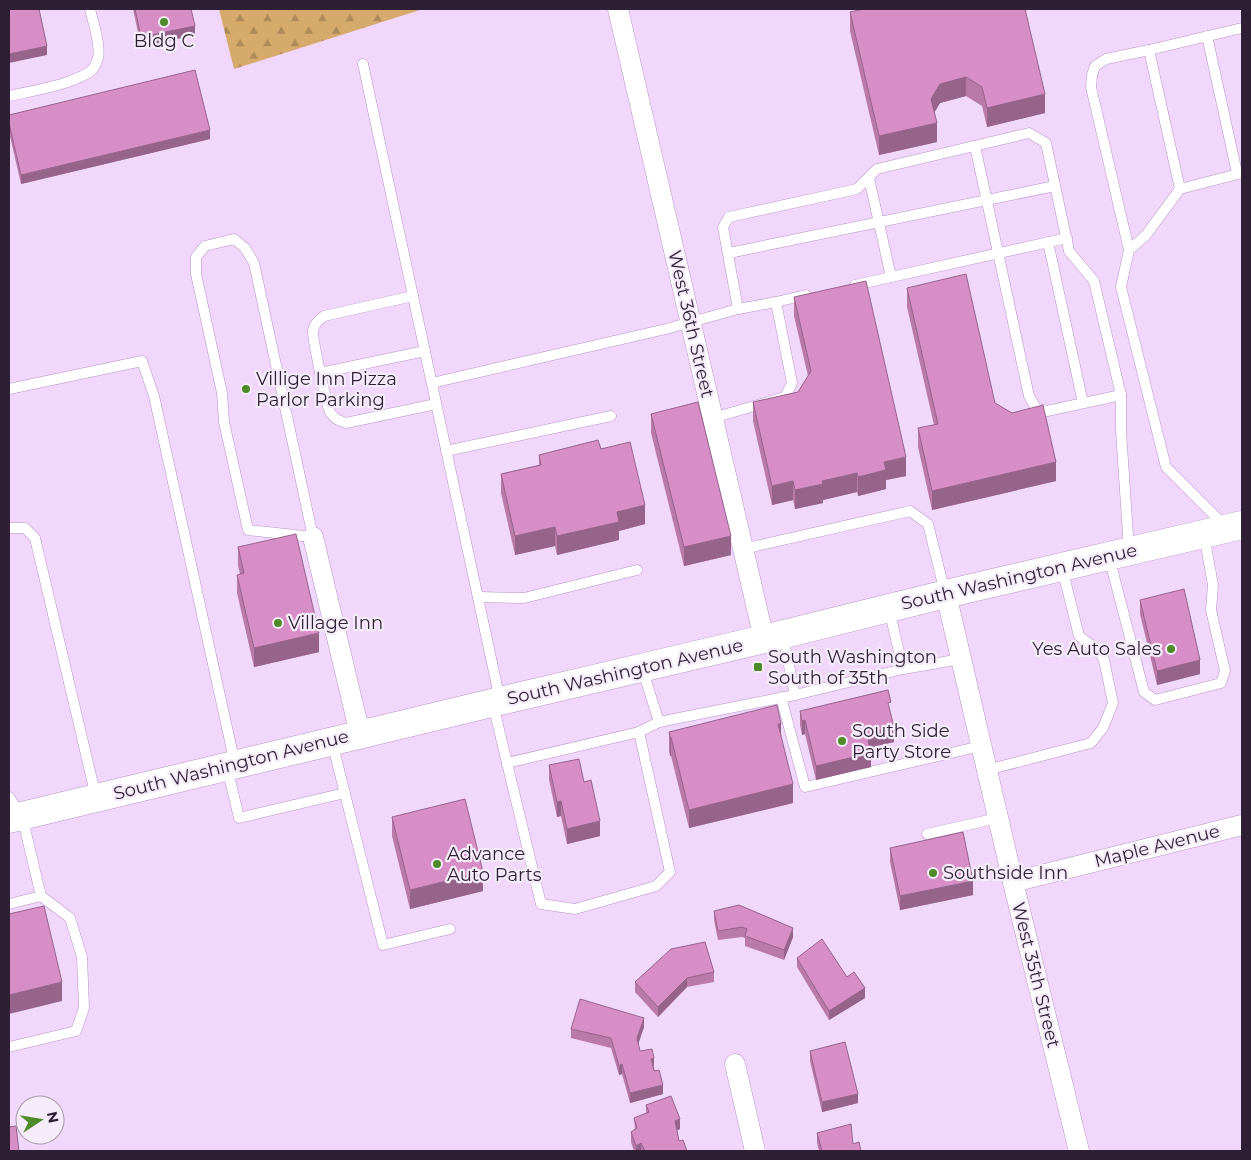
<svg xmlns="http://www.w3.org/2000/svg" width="1251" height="1160" font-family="Montserrat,sans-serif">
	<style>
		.forest { fill: url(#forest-firs) }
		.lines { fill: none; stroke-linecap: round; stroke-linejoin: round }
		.service-casing { stroke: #ba92cb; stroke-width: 11 }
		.minor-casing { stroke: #ba92cb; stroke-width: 21 }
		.primary-casing { stroke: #ba92cb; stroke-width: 29 }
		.service { stroke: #fff; stroke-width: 10 }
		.minor { stroke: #fff; stroke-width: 20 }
		.primary { stroke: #fff; stroke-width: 28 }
		.wall { fill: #b97aaa }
		.shaded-wall { fill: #96638b }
		.building { fill: #d78ec6; stroke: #96638b }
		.poi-dot { fill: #4f8a29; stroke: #f4ecf8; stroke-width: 2 }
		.labels { text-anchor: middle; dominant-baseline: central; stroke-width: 4.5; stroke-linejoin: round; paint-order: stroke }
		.poi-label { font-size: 18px; fill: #2e1f35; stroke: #f4ecf8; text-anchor: start }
		.street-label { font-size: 18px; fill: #2e1f35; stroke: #f4ecf8 }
	</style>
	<defs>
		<pattern id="forest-firs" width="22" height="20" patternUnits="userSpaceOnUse" patternTransform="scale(1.25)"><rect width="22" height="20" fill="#d6aa6b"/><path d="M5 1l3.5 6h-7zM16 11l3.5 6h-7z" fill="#ae8a59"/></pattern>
	</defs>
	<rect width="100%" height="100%" fill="#f0d7fb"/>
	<polygon class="forest" points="219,9 423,9 234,69"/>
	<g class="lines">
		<defs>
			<g id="service">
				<polyline points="1242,28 1149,50 1106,59 1095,66 1092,75 1091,87 1129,250 1146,235 1180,189 1242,173"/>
				<polyline points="1207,36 1237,173"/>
				<polyline points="1149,50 1180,189"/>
				<polyline points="363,64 500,700"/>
				<path d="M9 96C31 91 77 84 93 69 95 66 97 62 98 58 101 45 93 22 90 9"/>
				<polyline points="975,146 1029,396 1036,408 1047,411 1121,395"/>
				<polyline points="869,178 891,277"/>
				<polygon points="234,239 245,248 254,263 313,537 248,530 224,422 222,393 196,274 196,257 205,246"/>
				<polyline points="1048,242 1083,403"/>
				<polyline points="1129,250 1121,287 1166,467 1225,526"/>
				<polyline points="729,253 1055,186"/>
				<polyline points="855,285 1067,238"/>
				<path d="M413 296 324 316C318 321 314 324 313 331 312 337 327 407 330 412 334 419 338 420 346 423L436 404"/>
				<polyline points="776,302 806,295"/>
				<polyline points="320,373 425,351"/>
				<polyline points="432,383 666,329 738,309 723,227 729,217 857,189 877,169 1029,133 1046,143 1069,251 1094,281 1121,395 1121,431 1129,550"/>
				<polyline points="9,389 142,361 154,396 235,764"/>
				<polyline points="713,418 785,397 792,383 776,302 738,309"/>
				<polyline points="446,451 611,416"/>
				<polyline points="9,528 25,528 35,538 96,797"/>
				<polyline points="743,549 910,511 928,524 945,593"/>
				<polyline points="1109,557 1144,692 1155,700 1221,683 1225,671 1211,610 1213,585 1204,535"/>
				<polyline points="478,597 524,598 637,570"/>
				<polyline points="889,609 903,669"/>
				<polyline points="795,695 903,669 961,659"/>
				<polyline points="781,697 805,787 981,746"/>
				<polyline points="493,704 507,763 639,732 659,722 642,668"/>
				<polyline points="659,722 795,695 783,636"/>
				<polyline points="332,742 383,945 450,929"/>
				<polyline points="507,763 541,904 575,909 656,886 670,872 639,732"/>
				<polyline points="227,767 239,818 345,793"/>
				<polyline points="987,770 1091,743 1103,728 1113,703 1104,660 1098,650 1079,636 1062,568"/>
				<polyline points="9,797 22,816 41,896 70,918 82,957 84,1008 76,1031 9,1047"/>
				<polyline points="927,834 998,818"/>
				<polyline points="9,904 41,896"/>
			</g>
			<g id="minor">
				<polyline points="618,9 764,639"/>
				<polyline points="313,537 360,734"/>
				<polyline points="946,594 1013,882 1079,1151"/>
				<polyline points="1013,882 1242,825"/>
				<polyline points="735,1064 755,1151"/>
			</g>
			<polyline id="primary" points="9,819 500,701 764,639 946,594 1242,525"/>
		</defs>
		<use href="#service" class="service-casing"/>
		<use href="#minor" class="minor-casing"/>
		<use href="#primary" class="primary-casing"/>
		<use href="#service" class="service"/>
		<use href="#minor" class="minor"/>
		<use href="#primary" class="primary"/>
	</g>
	<g class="wall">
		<polygon points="133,9 191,9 195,35 141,47"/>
		<polygon points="850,12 1045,113 987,127 982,106 966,96 940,103 934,113 937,142 879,155 850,31"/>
		<polygon points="9,115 210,139 21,184 9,132"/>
		<polygon points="907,288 995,403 1056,481 932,510 918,447 918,428 934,425 907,307"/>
		<polygon points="794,297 906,476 886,480 886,489 858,496 857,492 823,500 823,503 795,509 793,500 772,505 753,421 753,402 798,392 808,376 794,316"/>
		<polygon points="651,414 731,555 684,566 651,433"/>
		<polygon points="539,455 645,524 619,531 619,540 557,555 555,546 515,555 501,493 501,474 539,465"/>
		<polygon points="238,547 319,652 254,667 237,593 237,575 240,574 238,566"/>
		<polygon points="1140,600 1200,674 1157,685 1140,614"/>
		<polygon points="800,711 891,713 894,742 872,747 872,754 871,754 871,767 816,780 805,734 802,735 800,725"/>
		<polygon points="669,732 781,739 793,803 689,828 671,756 670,756 669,751"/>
		<polygon points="549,765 584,782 600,836 567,844 561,816 557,817 549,780"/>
		<polygon points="392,817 483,891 410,909 392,836"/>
		<polygon points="890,848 973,895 900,910 890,862"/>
		<polygon points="714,911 793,937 784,960 745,946 745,938 742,937 718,940 714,920"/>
		<polygon points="797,958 847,977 865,998 829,1020 797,967"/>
		<polygon points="714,972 714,982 687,987 658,1017 635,992 635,982"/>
		<polygon points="644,1027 638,1043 640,1051 654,1068 663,1094 630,1103 622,1074 619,1075 611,1048 571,1038 571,1029"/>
		<polygon points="810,1051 858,1103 822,1112 810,1061"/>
		<polygon points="646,1105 680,1129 677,1130 679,1141 687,1151 634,1151 631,1142 631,1132 635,1130 634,1118 646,1114"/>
		<polygon points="817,1133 853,1144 861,1151 819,1151 817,1143"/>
	</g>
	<g class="shaded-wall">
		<polygon points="195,26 195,35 141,47 141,37"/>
		<polygon points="47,46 47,55 9,63 9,54"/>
		<polygon points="966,77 966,96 940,103 931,118 931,99 940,84"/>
		<polygon points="1045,94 1045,113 987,127 987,108"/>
		<polygon points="937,123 937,142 879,155 879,136"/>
		<polygon points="210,130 210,139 21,184 21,175"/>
		<polygon points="906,457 906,476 886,480 886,489 858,496 858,477 884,462"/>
		<polygon points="1056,462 1056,481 932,510 932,491"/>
		<polygon points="857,473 857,492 823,500 823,503 795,509 795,490 822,481"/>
		<polygon points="793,481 793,500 772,505 772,486"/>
		<polygon points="645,505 645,524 619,531 619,540 557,555 557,536 617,512"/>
		<polygon points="555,527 555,546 515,555 515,536"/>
		<polygon points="731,536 731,555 684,566 684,547"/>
		<polygon points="319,633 319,652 254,667 254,648"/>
		<polygon points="1200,660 1200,674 1157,685 1157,671"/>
		<polygon points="805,720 805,734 802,735 802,721"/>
		<polygon points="778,724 781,724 781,743"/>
		<polygon points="894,727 894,742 872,747 872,754 871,754 871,767 816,780 816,766 868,740 871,733"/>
		<rect x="670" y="737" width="1" height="19"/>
		<polygon points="793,784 793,803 689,828 689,810"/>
		<polygon points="561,801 561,816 557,817 557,802"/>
		<polygon points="600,821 600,836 567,844 567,829"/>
		<polygon points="483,872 483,891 410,909 410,890"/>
		<polygon points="973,881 973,895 900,910 900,896"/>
		<polygon points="793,928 793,937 784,960 784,950"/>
		<polygon points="687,978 687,987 658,1017 658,1007"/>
		<polygon points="62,982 62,1001 9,1014 9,995"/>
		<polygon points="865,988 865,998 829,1020 829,1011"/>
		<polygon points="644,1018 644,1027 637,1048 637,1038"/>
		<polygon points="654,1058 654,1068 651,1059"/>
		<polygon points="622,1064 622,1074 619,1075 619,1066"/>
		<polygon points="663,1085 663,1094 630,1103 630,1093"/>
		<polygon points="858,1094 858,1103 822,1112 822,1102"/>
		<polygon points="680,1119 680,1129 675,1131 675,1121"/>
		<polygon points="641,1143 641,1151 636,1151 636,1146"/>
	</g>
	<g class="building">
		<polygon points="9,9 39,9 47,46 9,54"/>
		<polygon points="135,9 191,9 195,26 141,37"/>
		<polygon points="864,9 1025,9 1045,94 987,108 982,87 966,77 940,84 931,99 937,123 879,136 850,12"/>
		<polygon points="195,70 210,130 21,175 9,123 9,115"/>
		<polygon points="966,274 995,403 1012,413 1043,405 1056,462 932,491 918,428 938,424 907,288"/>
		<polygon points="866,281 906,457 884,462 886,470 858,477 857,473 822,481 823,484 795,490 793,481 772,486 753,402 798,392 811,371 794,297"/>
		<polygon points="698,402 731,536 684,547 651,414"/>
		<polygon points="598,440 601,449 630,442 645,505 617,512 619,522 557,536 555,527 515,536 501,474 541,465 539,455"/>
		<polygon points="296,534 319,633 254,648 237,575 244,573 238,547"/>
		<polygon points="1184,589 1200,660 1157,671 1140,600"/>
		<polygon points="888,690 891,702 888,703 894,727 871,733 872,739 868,740 871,753 816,766 805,720 802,721 800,711"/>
		<polygon points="777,705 781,724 778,724 793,784 689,810 671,737 670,737 669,732"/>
		<polygon points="579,759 584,782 591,780 600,821 567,829 561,801 557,802 549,765"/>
		<polygon points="465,799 483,872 410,890 392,817"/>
		<polygon points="963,832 973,881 900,896 890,848"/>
		<polygon points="739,905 793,928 784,950 745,936 747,929 742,927 718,931 714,911"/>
		<polygon points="44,906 62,982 9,995 9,914"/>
		<polygon points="822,939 847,977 854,972 865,988 829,1011 797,958"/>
		<polygon points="705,942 714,972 687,978 658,1007 635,982 671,949"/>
		<polygon points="580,999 644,1018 637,1038 640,1051 652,1049 654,1058 651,1059 654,1071 659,1070 663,1085 630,1093 622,1064 619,1066 611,1038 571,1029"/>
		<polygon points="845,1042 858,1094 822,1102 810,1051"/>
		<polygon points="671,1096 680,1119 675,1121 679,1141 683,1140 687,1151 645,1151 641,1143 636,1146 631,1132 637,1128 634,1118 649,1112 646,1105"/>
		<polygon points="851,1124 853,1144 859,1142 861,1151 822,1151 817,1133"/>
		<polygon points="16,1126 19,1151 9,1151 9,1127"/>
	</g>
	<g class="poi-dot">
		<circle cx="164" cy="22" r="5"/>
		<circle cx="246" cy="389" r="5"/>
		<circle cx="278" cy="623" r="5"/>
		<circle cx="1171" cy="649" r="5"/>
		<rect x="753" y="662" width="10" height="10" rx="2.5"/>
		<circle cx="842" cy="741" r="5"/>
		<circle cx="437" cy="864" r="5"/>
		<circle cx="933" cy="873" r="5"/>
	</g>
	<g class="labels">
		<g class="poi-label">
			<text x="164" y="41" text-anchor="middle">Bldg C</text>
			<text x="256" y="379">Villige Inn Pizza<tspan x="256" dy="21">Parlor Parking</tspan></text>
			<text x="288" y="623">Village Inn</text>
			<text x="1161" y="649" text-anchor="end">Yes Auto Sales</text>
			<text x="768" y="657">South Washington<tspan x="768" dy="21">South of 35th</tspan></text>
			<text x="852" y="731">South Side<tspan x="852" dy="21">Party Store</tspan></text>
			<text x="447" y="854">Advance<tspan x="447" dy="21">Auto Parts</tspan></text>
			<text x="943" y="873">Southside Inn</text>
		</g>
		<g class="street-label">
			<text transform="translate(691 324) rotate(77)">West 36th Street</text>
			<text transform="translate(1019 577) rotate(-13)">South Washington Avenue</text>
			<text transform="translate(625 672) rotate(-13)">South Washington Avenue</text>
			<text transform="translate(231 765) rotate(-14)">South Washington Avenue</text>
			<text transform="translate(1157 846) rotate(-14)">Maple Avenue</text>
			<text transform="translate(1036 975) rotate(76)">West 35th Street</text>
		</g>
	</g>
	<rect width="1251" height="1160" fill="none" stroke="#2e1f35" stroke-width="20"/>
	<g transform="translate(40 1120) rotate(78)"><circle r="24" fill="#f4ecf8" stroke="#a59aaa"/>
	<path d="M0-4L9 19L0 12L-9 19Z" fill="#4f8a29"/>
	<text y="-8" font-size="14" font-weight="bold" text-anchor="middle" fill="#2e1f35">N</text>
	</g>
</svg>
